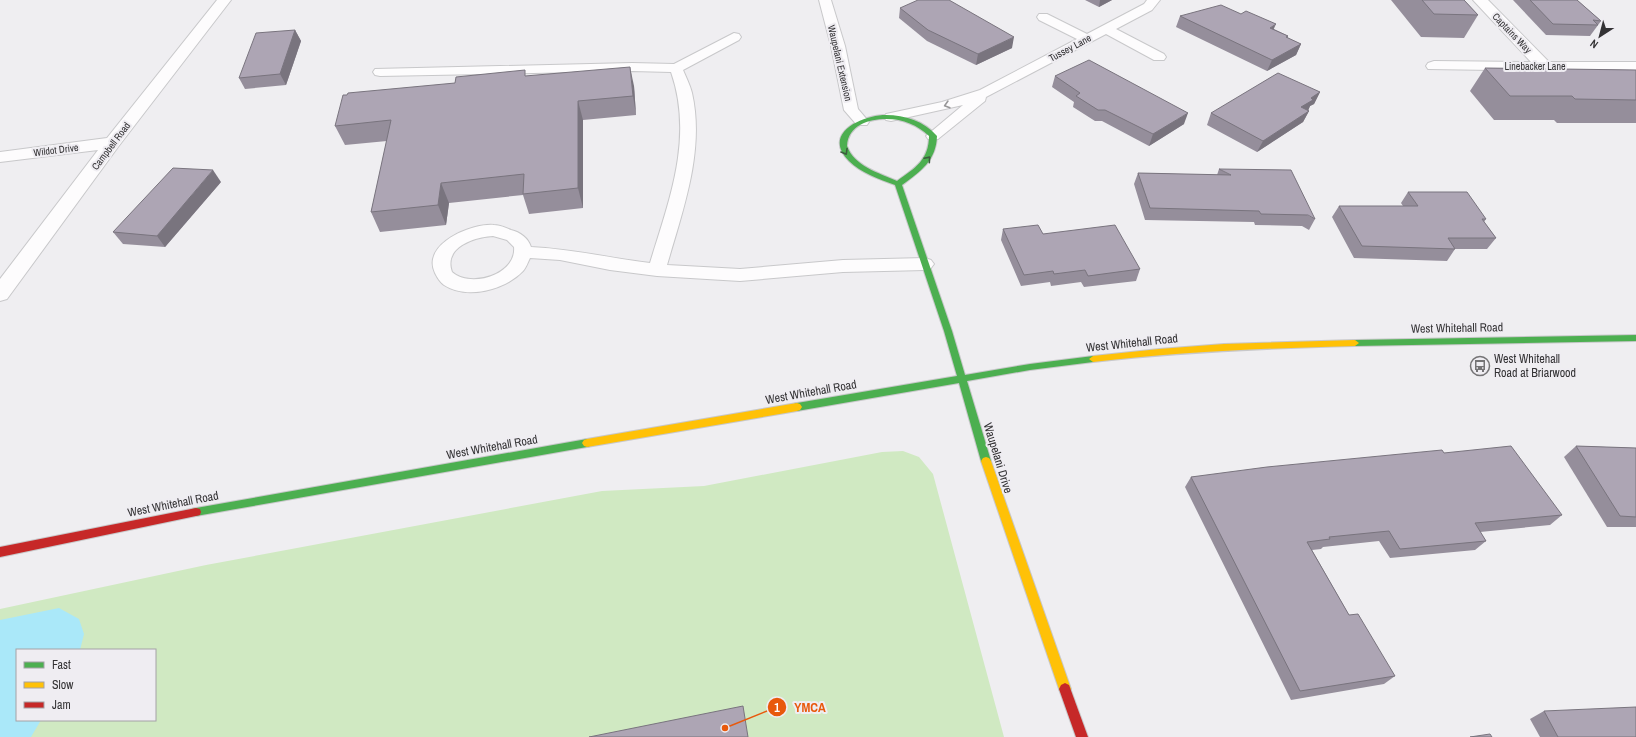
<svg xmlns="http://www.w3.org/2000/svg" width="1636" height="737" font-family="'Archivo Narrow',sans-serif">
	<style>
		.green { fill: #d0e9c2; fill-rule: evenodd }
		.water { fill: #aae8f9 }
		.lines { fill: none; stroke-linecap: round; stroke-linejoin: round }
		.lane-casing { stroke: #c8c8ca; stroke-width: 2 }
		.street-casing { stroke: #c8c8ca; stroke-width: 2 }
		.fast-casing { stroke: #c8c8ca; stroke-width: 2 }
		.slow-casing { stroke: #c8c8ca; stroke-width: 2 }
		.jam-casing { stroke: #c8c8ca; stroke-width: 2 }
		.lane { fill: #fdfcfd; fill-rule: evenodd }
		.street { fill: #fdfcfd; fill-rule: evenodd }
		.fast { fill: #4caf50; fill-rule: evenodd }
		.slow { fill: #ffc107; fill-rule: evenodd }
		.jam { fill: #c62828; fill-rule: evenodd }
		.wall { fill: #958e9b }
		.shaded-wall { fill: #79747e }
		.building { fill: #ada5b4; stroke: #79747e }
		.oneway { stroke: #989798 }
		.oneway2 { stroke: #3c5e3e }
		.labels { text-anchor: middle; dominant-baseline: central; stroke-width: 4; stroke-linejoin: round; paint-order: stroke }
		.far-street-label { font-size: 10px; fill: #333234; stroke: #efedf2 }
		.street-label { font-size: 12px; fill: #333234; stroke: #efedf2 }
		.poi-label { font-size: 12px; fill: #333234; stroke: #efedf2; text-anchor: start }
		.leader { fill: none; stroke: #e8590c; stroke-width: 1.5 }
		.callout-dot { fill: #e8590c; stroke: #efedf2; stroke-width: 1.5 }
		.mark-label { font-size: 12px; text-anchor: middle; font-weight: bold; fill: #fff }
		.callout-label { font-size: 13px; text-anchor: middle; font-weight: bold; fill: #e8590c; stroke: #efedf2; stroke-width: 4; stroke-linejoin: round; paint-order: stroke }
	</style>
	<rect width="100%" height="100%" fill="#efeef1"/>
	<path class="green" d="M903 451 919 457 933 474 1004 737H0V609L206 565 602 491 704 486 882 452ZM17 650H155V720H17Z"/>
	<polygon class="water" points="59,608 79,619 84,634 80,650 17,650 17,720 41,720 31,737 0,737 0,620"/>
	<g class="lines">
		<defs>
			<g id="lane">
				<polygon points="819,0 831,0 845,46 858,109 869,122 867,125 857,125 844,110 831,46"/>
				<polygon points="1147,0 1160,0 1152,10 1116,29 1164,54 1166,57 1164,60 1154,60 1106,34 986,97 985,101 938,139 928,139 926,136 963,105 891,121 886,120 884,117 886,114 942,102 980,90 1077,39 1039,20 1037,17 1039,14 1047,14 1087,34 1144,4"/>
				<path d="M734 33 739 34 741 37 739 40 683 70C686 77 690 85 692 93 705 150 683 210 667 265L740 269 843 260 925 258 931 260 934 264 931 268 925 270 843 272 740 281 657 276 610 270 560 260 530 258C528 262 526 268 523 271 505 290 467 300 444 285 440 282 437 277 435 273 421 244 472 223 494 225 500 225 506 228 511 230 520 232 528 238 531 247 571 249 610 258 650 263 669 200 694 138 671 72L632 71 380 76 375 75 373 72 375 69 632 63 674 64ZM493 236 507 240 514 247C517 274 471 289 452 272 443 247 475 237 493 236Z"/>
			</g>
			<g id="street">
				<polygon points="217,0 231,0 118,147 7,299 0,301 0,279 98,150 0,162 0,152 107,138"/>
				<polygon points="1473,0 1488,0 1549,62 1636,62 1636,72 1428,69 1426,66 1428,63 1434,61 1531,62"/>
			</g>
			<g id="fast">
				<path d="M886 115C905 115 924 121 937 136 936 161 921 171 902 185L952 331 965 375 1030 364 1093 356 1097 359 1093 362 1030 370 967 381 991 461 989 464 986 465 983 464 981 461 959 383 797 411 794 410 792 407 794 404 797 403 957 376 944 331 895 185C879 179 861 173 849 161 821 133 863 115 886 115ZM886 119C904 119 917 125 929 136 929 160 915 168 897 181 879 173 854 166 847 146 848 125 869 119 886 119Z"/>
				<polygon points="1636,335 1636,341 1355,346 1351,343 1355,340"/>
				<polygon points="587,439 590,440 592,443 590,446 587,447 196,516 192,515 191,512 192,509 196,508"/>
			</g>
			<g id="slow">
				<path d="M1355 340 1359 343 1355 346C1267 348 1180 352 1093 362L1089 359 1093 356 1159 349 1224 344Z"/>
				<polygon points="797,403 800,404 802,407 800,410 797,411 587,447 584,446 582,443 584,440 587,439"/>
				<polygon points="986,457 989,458 991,461 1071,689 1069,693 1065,695 1061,693 1059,689 981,461 983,458"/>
			</g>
			<g id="jam">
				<polygon points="196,508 200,509 201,512 200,515 196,516 0,557 0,547"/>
				<polygon points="1065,683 1069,685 1088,737 1076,737 1059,689 1061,685"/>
			</g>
		</defs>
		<use href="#lane" class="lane-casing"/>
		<use href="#street" class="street-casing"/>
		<use href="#fast" class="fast-casing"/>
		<use href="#slow" class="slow-casing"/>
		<use href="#jam" class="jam-casing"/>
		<use href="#lane" class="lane"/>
		<use href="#street" class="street"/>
		<use href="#fast" class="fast"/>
		<use href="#slow" class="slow"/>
		<use href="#jam" class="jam"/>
	</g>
	<g class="wall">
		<polygon points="1085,0 1112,0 1099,7"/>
		<polygon points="1391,0 1464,0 1478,15 1464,38 1421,37"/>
		<polygon points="1513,0 1577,0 1601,21 1590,36 1546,35"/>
		<polygon points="900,8 1012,48 976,65 927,41 899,18"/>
		<polygon points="1180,16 1274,29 1288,36 1288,38 1301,44 1296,55 1267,71 1176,27"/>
		<polygon points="295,30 301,41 286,85 245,89 239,78"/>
		<polygon points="1485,68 1636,70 1636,123 1557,123 1554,120 1494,120 1470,91"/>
		<polygon points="527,76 634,86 636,115 583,120 583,208 529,214 523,195 449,203 446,225 380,232 371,212 387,141 345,145 335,126"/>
		<polygon points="1055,76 1184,124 1149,146 1102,121 1095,121 1073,107 1074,102 1052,87"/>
		<polygon points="1320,92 1314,104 1310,106 1308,110 1309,111 1303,122 1257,152 1207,125 1211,113"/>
		<polygon points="1219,169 1315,219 1309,230 1302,226 1255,225 1254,222 1145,220 1134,184 1138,173 1217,175"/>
		<polygon points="221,182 165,247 123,244 113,232"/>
		<polygon points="1408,192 1486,219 1484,222 1496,238 1487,249 1455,249 1447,261 1354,258 1332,217 1339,206 1403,206 1401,203"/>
		<polygon points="1003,229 1043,234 1140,269 1136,281 1084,287 1081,282 1051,286 1050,282 1021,286 1001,240"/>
		<polygon points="1576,446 1636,448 1636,527 1607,527 1564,457"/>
		<polygon points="1444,453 1562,515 1550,525 1480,532 1486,541 1475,550 1390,558 1379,541 1323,547 1321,549 1312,550 1349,615 1395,676 1384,684 1291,700 1185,487 1191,477"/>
		<polygon points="1544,711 1636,737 1540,737 1530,719"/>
	</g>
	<g class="shaded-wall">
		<polygon points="1100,0 1112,0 1099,7"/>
		<polygon points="1276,24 1271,35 1270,28"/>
		<polygon points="295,30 301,41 286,85 280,74"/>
		<polygon points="1014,37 1012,48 976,65 978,54"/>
		<polygon points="1301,44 1296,55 1267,71 1272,60"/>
		<polygon points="630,67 634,86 636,115 633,96"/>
		<polygon points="1320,92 1314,104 1310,106 1308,111 1301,107 1311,98"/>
		<polygon points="578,101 583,120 583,208 578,188"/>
		<polygon points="1309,111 1303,122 1257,152 1263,141"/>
		<polygon points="1188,113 1184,124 1149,146 1153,134"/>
		<polygon points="213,170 221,182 165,247 157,236"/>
		<polygon points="441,183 449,203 446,225 438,205"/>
	</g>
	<g class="building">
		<polygon points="918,0 949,0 1014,37 978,54 928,30 900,8"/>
		<polygon points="1422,0 1464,0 1478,15 1434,14"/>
		<polygon points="1530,0 1577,0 1601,21 1593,20 1598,25 1553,24"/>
		<polygon points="1221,5 1241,14 1246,11 1276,24 1270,28 1288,36 1286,37 1301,44 1272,60 1180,16"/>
		<polygon points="295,30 280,74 239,78 256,33"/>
		<polygon points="1089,60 1188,113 1153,134 1105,110 1098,110 1076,96 1080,93 1055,76"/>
		<polygon points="630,67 633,96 578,101 578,188 523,194 524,174 441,183 438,205 371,212 391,120 335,126 343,95 347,95 348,93 455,83 456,77 525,70 525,76"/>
		<polygon points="1485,68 1636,70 1636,100 1575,99 1572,96 1510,96"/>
		<polygon points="1278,73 1320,92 1311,98 1313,100 1301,107 1309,111 1263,141 1211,113"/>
		<polygon points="173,168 213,170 157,236 113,232"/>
		<polygon points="1219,169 1291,170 1315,219 1308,215 1261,214 1259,211 1150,208 1138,173 1231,175"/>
		<polygon points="1408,192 1467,192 1486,219 1482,219 1496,238 1448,238 1455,249 1362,246 1339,206 1418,206"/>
		<polygon points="1038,225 1043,234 1115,225 1140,269 1088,276 1085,270 1054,274 1053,271 1024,275 1003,229"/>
		<polygon points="1511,446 1562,515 1475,523 1486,541 1400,549 1389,531 1329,537 1330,539 1307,542 1349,615 1358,614 1395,676 1300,691 1191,477 1267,467 1442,450 1444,453"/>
		<polygon points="1576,446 1636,448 1636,517 1620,516"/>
		<polygon points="743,706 748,737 589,737"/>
		<polygon points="1636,707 1636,737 1558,737 1544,711"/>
		<polygon points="1490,734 1492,737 1470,737"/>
	</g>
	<defs><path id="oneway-chevron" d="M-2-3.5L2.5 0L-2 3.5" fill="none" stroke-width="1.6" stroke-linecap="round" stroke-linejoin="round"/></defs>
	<use class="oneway" href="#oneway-chevron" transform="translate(947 105) rotate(164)"/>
	<g class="oneway2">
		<use href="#oneway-chevron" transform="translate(845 152) rotate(60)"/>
		<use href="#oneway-chevron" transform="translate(928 159) rotate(-49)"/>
	</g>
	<defs>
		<symbol id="bus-ring" viewBox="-11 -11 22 22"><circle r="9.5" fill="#efedf2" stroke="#757476" stroke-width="1.5"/><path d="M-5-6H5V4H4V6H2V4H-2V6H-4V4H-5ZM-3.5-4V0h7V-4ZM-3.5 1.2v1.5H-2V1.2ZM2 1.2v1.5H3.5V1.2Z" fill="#757476"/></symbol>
	</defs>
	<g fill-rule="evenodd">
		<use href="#bus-ring" x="1469" y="355" width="22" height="22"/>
	</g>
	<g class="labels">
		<g class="far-street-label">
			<text transform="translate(1512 33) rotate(46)">Captains Way</text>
			<text transform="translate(1070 48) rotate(-28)">Tussey Lane</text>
			<text transform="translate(840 63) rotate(77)">Waupelani Extension</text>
			<text x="1535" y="66">Linebacker Lane</text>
			<text transform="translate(111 146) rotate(-53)">Campbell Road</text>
			<text transform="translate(56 150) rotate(-7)">Wildot Drive</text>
		</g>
		<g class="street-label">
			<text transform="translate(1457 328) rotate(-1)">West Whitehall Road</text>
			<text transform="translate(1132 343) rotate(-6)">West Whitehall Road</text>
			<text transform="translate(811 392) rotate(-10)">West Whitehall Road</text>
			<text transform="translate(492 447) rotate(-10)">West Whitehall Road</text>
			<text transform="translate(998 458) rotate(73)">Waupelani Drive</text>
			<text transform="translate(173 504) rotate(-11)">West Whitehall Road</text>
		</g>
		<g class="poi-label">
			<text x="1494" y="359">West Whitehall<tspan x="1494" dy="14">Road at Briarwood</tspan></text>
		</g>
	</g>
	<path class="leader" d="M725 728L777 707"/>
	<g class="callout-dot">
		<circle cx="725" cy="728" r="4"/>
		<circle cx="777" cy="707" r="10"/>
	</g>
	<g class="mark-label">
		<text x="777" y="712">1</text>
	</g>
	<g class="callout-label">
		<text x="810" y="712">YMCA</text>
	</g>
	<rect x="16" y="649" width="140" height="72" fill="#efedf2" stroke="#a4a2a6"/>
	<rect x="24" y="662" width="20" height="6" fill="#4caf50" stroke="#a4a2a6"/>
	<text x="52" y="669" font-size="12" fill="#333234">Fast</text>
	<rect x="24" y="682" width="20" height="6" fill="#ffc107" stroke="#a4a2a6"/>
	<text x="52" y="689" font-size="12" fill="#333234">Slow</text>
	<rect x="24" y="702" width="20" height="6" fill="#c62828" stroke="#a4a2a6"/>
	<text x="52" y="709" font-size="12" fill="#333234">Jam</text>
	<g transform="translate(1600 36) rotate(216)" stroke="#efedf2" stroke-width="3" paint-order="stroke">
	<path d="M0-3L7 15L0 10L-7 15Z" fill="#333234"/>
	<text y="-6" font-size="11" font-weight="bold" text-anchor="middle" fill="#333234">N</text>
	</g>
</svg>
